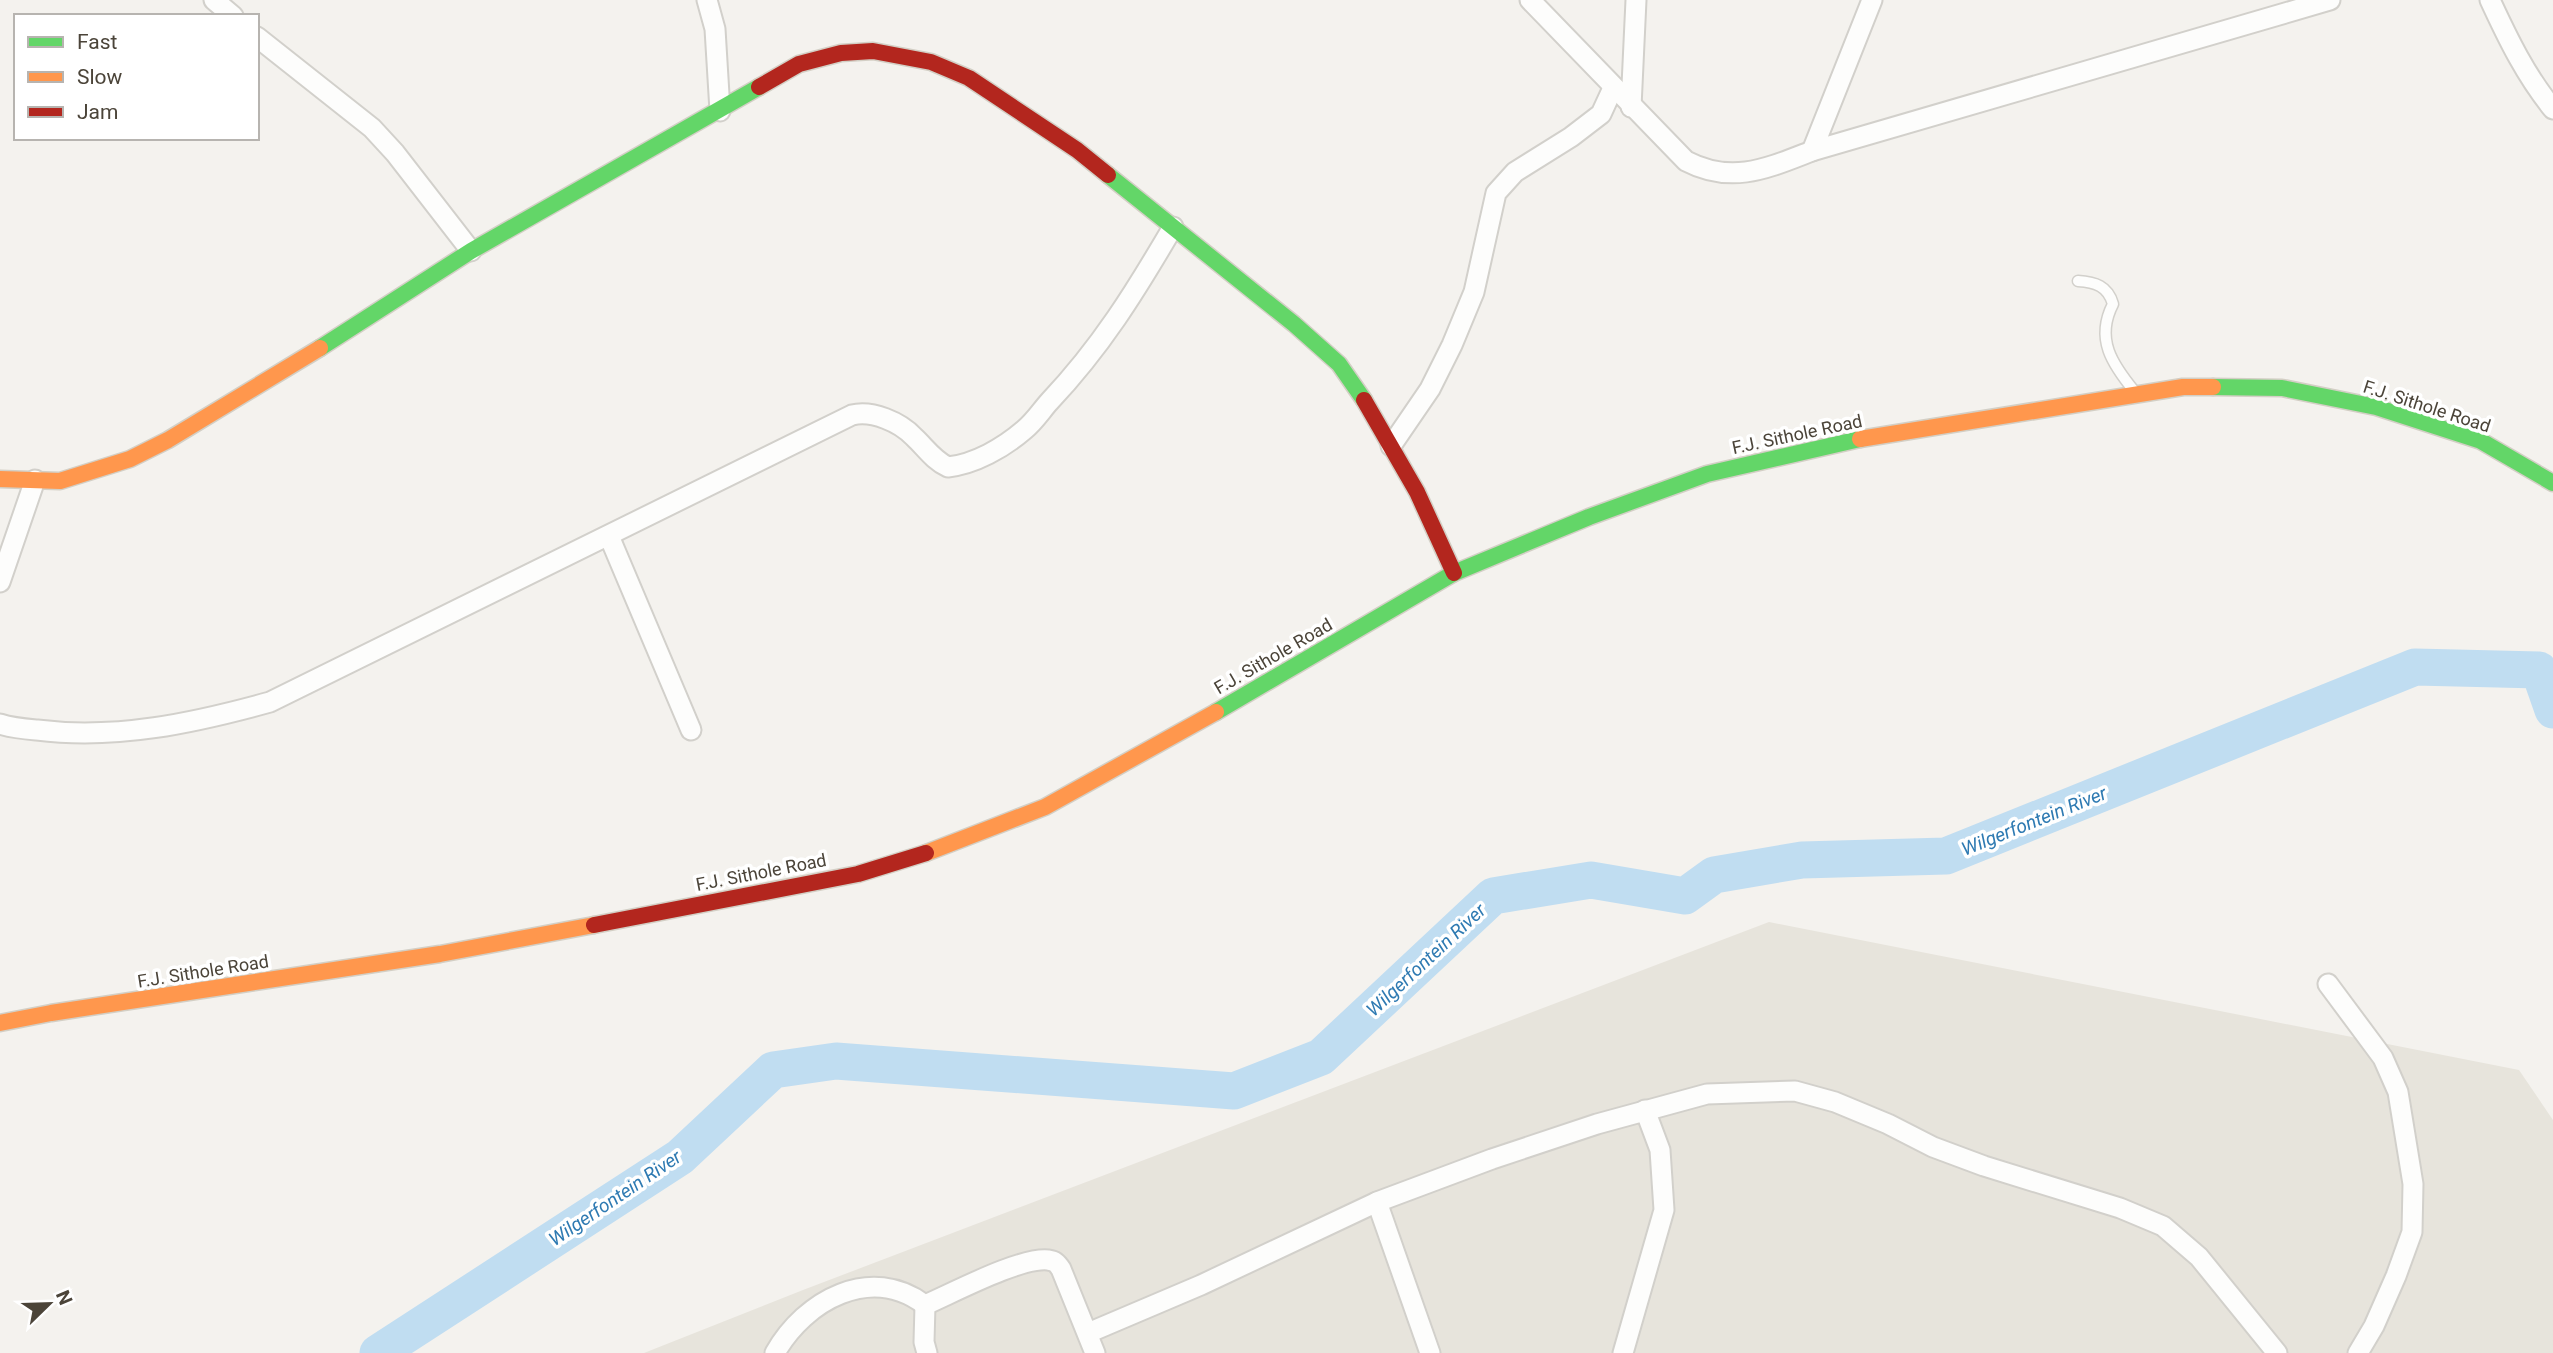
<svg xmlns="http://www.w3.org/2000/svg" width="2553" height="1353" font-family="Roboto,sans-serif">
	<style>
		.residential { fill: #e7e4dc }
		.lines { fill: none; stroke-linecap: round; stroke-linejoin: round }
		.river { stroke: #c0ddf1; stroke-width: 37 }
		.lane-casing { stroke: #d2d0cb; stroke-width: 13 }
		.street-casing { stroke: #d2d0cb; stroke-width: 23 }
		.fast-casing { stroke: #d3cfc5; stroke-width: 19 }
		.slow-casing { stroke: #d3cfc5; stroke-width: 19 }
		.jam-casing { stroke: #d3cfc5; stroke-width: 19 }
		.lane { stroke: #fdfdfc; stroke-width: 10 }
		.street { stroke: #fdfdfc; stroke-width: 19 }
		.fast { stroke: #63d668; stroke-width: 16 }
		.slow { stroke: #ff974d; stroke-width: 16 }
		.jam { stroke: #b3261e; stroke-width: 16 }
		.labels { text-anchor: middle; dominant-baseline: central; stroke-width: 7; stroke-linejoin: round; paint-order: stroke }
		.street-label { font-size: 18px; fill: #4b4439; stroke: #fff }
		.water-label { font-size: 19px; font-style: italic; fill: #2e7ab2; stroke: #fff }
	</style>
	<rect width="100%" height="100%" fill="#f4f2ee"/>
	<polygon class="residential" points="1769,922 2519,1070 2553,1120 2553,1353 644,1353 803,1290"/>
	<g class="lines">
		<polyline class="river" points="378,1353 680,1157 773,1070 836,1061 1234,1091 1321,1057 1493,896 1591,880 1685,896 1714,875 1802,860 1946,856 2415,667 2539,670 2553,710"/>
		<defs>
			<path id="lane" d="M2078 281C2095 282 2108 286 2113 304 2095 339 2112 364 2135 392"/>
			<g id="street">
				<polyline points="214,0 233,16"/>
				<polyline points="707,0 715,29 720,111"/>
				<path d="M1530 0 1686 161C1732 185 1768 168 1812 151"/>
				<polyline points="1872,0 1812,151 2330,0"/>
				<path d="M2490 0C2508 39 2526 76 2553 109"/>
				<polyline points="257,37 372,128 395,153 471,251"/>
				<polyline points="1631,107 1636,0"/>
				<polyline points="1391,446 1430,389 1452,345 1474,292 1496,193 1515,172 1571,137 1601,114 1613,88"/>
				<polyline points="609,536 691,730"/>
				<polyline points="0,582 35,480"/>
				<path d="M0 724C12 728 25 729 37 730 116 740 194 723 270 702L852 415C872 410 900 422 914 437 925 447 933 460 948 467 975 464 1003 448 1024 430 1034 422 1041 411 1049 402 1101 347 1135 292 1173 227"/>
				<polyline points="2328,984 2383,1058 2398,1092 2413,1184 2412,1232 2396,1276 2374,1326 2358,1353"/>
				<polyline points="1377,1202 1430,1353"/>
				<polyline points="925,1305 924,1342 927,1353"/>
				<polyline points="1088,1333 1201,1285 1377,1202 1492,1159 1597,1124 1707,1094 1795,1091 1835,1102 1888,1124 1933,1147 1984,1166 2120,1208 2163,1226 2199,1257 2277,1353"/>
				<path d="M775 1353C805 1300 871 1264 925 1305 953 1293 1020 1257 1048 1260 1055 1261 1057 1263 1061 1269L1095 1353"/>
				<polyline points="1623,1353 1664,1210 1660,1150 1645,1110"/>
			</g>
			<g id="fast">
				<polyline points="1108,175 1294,324 1339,364 1364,400"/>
				<polyline points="320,348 471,251 759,87"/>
				<polyline points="2213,387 2282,388 2376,407 2481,441 2553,483"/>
				<polyline points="1216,712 1454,573 1589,517 1707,474 1860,439"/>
			</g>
			<g id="slow">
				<polyline points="1860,439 2183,387 2213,387"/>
				<polyline points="0,479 60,481 130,459 168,440 320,348"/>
				<polyline points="926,853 1045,807 1216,712"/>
				<polyline points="0,1023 51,1013 440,954 594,925"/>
			</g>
			<g id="jam">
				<polyline points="759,87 799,64 841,53 873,51 931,62 969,78 1077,150 1108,175"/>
				<polyline points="1364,400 1417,492 1454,573"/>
				<polyline points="594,925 858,874 926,853"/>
			</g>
		</defs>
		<use href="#lane" class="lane-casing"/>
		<use href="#street" class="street-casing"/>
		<use href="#fast" class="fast-casing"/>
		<use href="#slow" class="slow-casing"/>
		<use href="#jam" class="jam-casing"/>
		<use href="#lane" class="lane"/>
		<use href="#street" class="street"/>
		<use href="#fast" class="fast"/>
		<use href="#slow" class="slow"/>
		<use href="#jam" class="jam"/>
	</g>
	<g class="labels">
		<g class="street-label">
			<text transform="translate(2427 406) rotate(18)">F.J. Sithole Road</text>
			<text transform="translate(1797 434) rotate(-12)">F.J. Sithole Road</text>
			<text transform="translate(1273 656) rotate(-30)">F.J. Sithole Road</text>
			<text transform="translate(761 872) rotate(-11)">F.J. Sithole Road</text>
			<text transform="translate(203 971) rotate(-9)">F.J. Sithole Road</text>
		</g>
		<g class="water-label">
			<text transform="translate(2034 821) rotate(-22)">Wilgerfontein River</text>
			<text transform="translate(1426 960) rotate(-43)">Wilgerfontein River</text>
			<text transform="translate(615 1198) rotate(-34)">Wilgerfontein River</text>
		</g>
	</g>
	<rect x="14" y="14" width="245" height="126" fill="#ffffff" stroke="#b7b4b0" stroke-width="2"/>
	<rect x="28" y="37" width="35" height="10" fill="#63d668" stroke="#b7b4b0" stroke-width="2"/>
	<text x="77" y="49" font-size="21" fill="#4b4439">Fast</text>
	<rect x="28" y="72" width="35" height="10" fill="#ff974d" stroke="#b7b4b0" stroke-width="2"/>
	<text x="77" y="84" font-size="21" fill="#4b4439">Slow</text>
	<rect x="28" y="107" width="35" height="10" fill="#b3261e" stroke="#b7b4b0" stroke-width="2"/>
	<text x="77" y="119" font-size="21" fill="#4b4439">Jam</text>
	<g transform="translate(49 1304) rotate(67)" stroke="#ffffff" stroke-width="5" paint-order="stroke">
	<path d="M0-5L12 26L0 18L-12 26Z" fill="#4b4439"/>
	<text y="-10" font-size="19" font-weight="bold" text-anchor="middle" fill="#4b4439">N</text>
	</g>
</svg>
